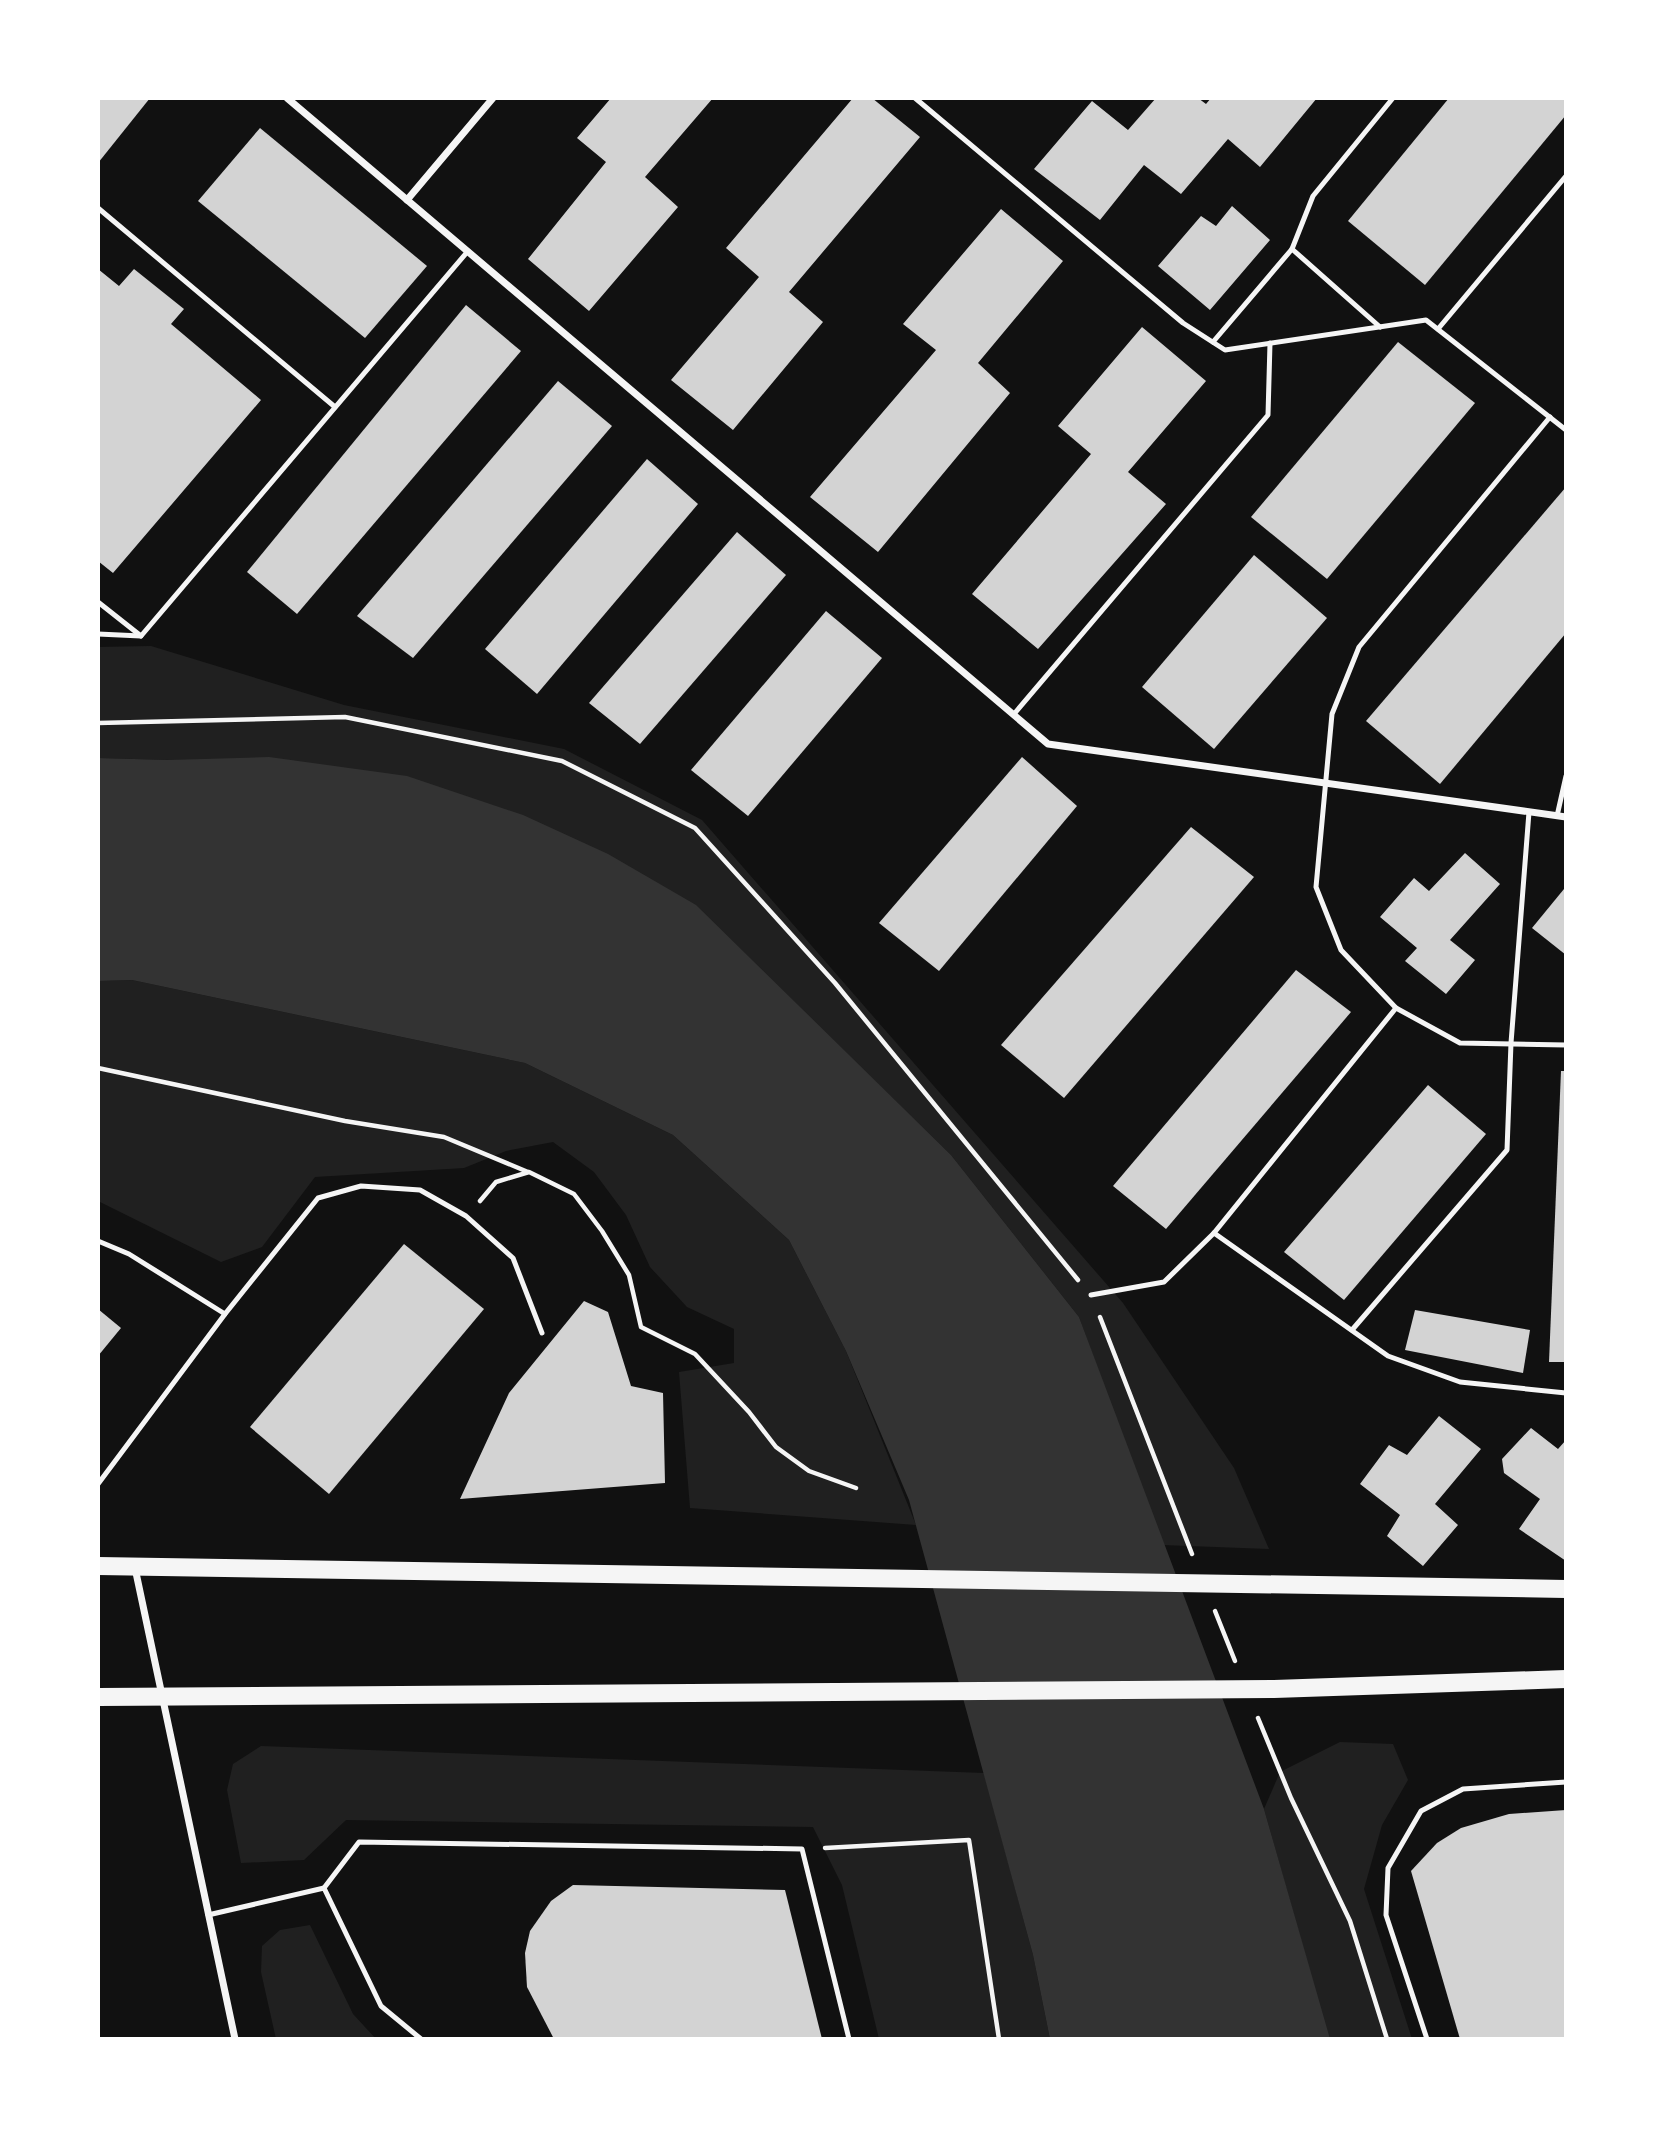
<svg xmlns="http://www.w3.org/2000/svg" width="1664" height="2137" font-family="'Alegreya Sans',sans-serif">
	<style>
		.green { fill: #202020 }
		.water { fill: #333 }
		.building { fill: #d3d3d3 }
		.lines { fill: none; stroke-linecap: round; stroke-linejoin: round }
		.path { stroke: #f5f5f5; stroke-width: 4.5 }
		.service { stroke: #f5f5f5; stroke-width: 5 }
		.minor { stroke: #f5f5f5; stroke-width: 7 }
		.primary { stroke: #f5f5f5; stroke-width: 18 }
	</style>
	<rect width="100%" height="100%" fill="#111"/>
	<g class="green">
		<polygon points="151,646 344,705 564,749 702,820 1123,1303 1234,1468 1269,1549 1162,1545 1079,1317 951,1155 846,1053 169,760 98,758 98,647"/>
		<polygon points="132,980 525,1063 673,1135 789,1240 846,1351 916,1525 690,1508 679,1372 734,1363 734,1329 687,1307 650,1267 626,1215 594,1172 553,1142 506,1151 464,1168 315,1177 262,1247 221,1262 98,1201 98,981"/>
		<polygon points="1340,1742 1393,1744 1408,1780 1382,1825 1364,1889 1412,2039 1329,2039 1264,1809 1280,1772"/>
		<polygon points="261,1746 984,1773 1033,1955 1050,2039 879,2039 842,1885 813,1827 346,1820 304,1860 241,1863 227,1790 233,1764"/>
		<polygon points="310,1925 353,2014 376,2039 276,2039 261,1972 262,1946 280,1930"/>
	</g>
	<polygon class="water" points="269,757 407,776 523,815 608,854 696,905 951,1155 1079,1317 1264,1809 1330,2039 1050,2039 1033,1955 909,1500 846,1351 789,1240 673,1135 525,1063 132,980 98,981 98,758 169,760"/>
	<g class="building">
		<polygon points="98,98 150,98 98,163"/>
		<polygon points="611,98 713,98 645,177 678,207 589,311 528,259 606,162 577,138"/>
		<polygon points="853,98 872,98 920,137 789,292 823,322 733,430 671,380 759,277 726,248"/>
		<polygon points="1156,98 1198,98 1206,104 1211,98 1317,98 1260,167 1228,139 1181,194 1144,165 1100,220 1034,169 1092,101 1128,130"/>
		<polygon points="1449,98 1566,98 1566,115 1425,285 1348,221"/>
		<polygon points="260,128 427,266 365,338 198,201"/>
		<polygon points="1232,206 1270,240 1210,310 1158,266 1201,216 1216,226"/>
		<polygon points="1001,209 1063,261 978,363 1010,393 878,552 810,497 936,350 903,324"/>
		<polygon points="98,269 119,286 134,269 184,309 171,324 261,400 113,573 98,561"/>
		<polygon points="466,305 521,351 297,614 247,572"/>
		<polygon points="1142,327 1206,381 1128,472 1166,504 1038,649 972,594 1091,454 1058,426"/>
		<polygon points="1398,342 1475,403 1327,579 1251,517"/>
		<polygon points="558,381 612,426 413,658 357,616"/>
		<polygon points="647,459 698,504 537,694 485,649"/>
		<polygon points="1566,487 1566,633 1440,784 1366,721"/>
		<polygon points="737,532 786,575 640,744 589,703"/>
		<polygon points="1254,555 1327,618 1214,749 1142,687"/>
		<polygon points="826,611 882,658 748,816 691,770"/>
		<polygon points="1022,757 1077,806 939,971 879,923"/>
		<polygon points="1191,827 1254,877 1064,1098 1001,1045"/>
		<polygon points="1465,853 1500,884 1450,940 1475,960 1446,994 1405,961 1417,948 1380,917 1414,878 1429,891"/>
		<polygon points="1564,889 1566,891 1566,955 1532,928"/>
		<polygon points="1296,970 1351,1012 1166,1229 1113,1186"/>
		<polygon points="1561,1071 1566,1071 1566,1362 1549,1362"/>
		<polygon points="1428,1085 1486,1134 1344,1300 1284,1252"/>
		<polygon points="404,1244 484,1309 329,1494 250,1427"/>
		<polygon points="584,1301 608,1312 631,1386 663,1393 665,1483 460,1499 509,1393"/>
		<polygon points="98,1309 121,1328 98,1356"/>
		<polygon points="1415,1310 1530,1330 1523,1373 1405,1350"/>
		<polygon points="1439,1416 1481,1449 1435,1504 1458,1525 1423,1566 1387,1536 1400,1515 1360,1484 1389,1445 1407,1455"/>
		<polygon points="1531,1428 1558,1449 1566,1440 1566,1561 1519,1529 1540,1499 1504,1473 1502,1459"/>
		<polygon points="1566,1810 1566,2039 1460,2039 1411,1871 1437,1843 1461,1828 1509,1814"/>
		<polygon points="573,1885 785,1890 822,2039 554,2039 527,1987 525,1953 530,1931 551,1901"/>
	</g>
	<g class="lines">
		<g class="path">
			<polyline points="98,723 345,717 562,761 695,828 835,983 1078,1280"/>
			<polyline points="98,1068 345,1121 444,1137 528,1172"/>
			<polyline points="480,1201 496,1182 529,1172 574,1194 602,1231 629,1275 641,1327 695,1354 749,1412 776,1447 809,1471 856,1488"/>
			<polyline points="1100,1317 1192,1554"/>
			<polyline points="1215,1611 1235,1661"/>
			<polyline points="1258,1718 1291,1798 1350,1921 1387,2039"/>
			<polyline points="825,1848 969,1840 999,2039"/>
		</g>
		<g class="service">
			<polyline points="915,98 1183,323 1225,350 1426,320 1566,430"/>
			<polyline points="98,208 335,407"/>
			<polyline points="1292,249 1380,327"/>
			<polyline points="1438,329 1566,176"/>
			<polyline points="1213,342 1292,249 1313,196 1393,98"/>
			<polyline points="1550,417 1359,647 1332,714 1316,887 1341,950 1396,1008 1460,1043 1566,1045"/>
			<polyline points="98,602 141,636"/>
			<polyline points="98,634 141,636 468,251"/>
			<polyline points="1014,714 1268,415 1270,343"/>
			<polyline points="1557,816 1566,776"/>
			<polyline points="1214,1233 1388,1356 1460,1382 1566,1393"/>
			<polyline points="98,1241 129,1254 225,1314 318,1198 361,1186 420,1190 466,1216 513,1258 542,1333"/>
			<polyline points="1091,1295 1164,1282 1214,1233 1396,1008"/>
			<polyline points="1352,1330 1507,1150 1511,1043 1529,812"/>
			<polyline points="98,1484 225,1314"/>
			<polyline points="324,1888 359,1842 802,1849 849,2039"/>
			<polyline points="208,1915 324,1888 381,2006 421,2039"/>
			<polyline points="1427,2039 1386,1915 1388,1868 1421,1811 1463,1789 1566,1782"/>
		</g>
		<g class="minor">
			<polyline points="287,98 1048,744 1566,817"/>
			<polyline points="407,200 493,98"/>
			<polyline points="135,1568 235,2039"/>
		</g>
		<g class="primary">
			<polyline points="98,1566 1566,1589"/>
			<polyline points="98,1697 1274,1689 1566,1679"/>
		</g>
	</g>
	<rect width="1664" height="2137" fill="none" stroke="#ffffff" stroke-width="200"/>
</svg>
